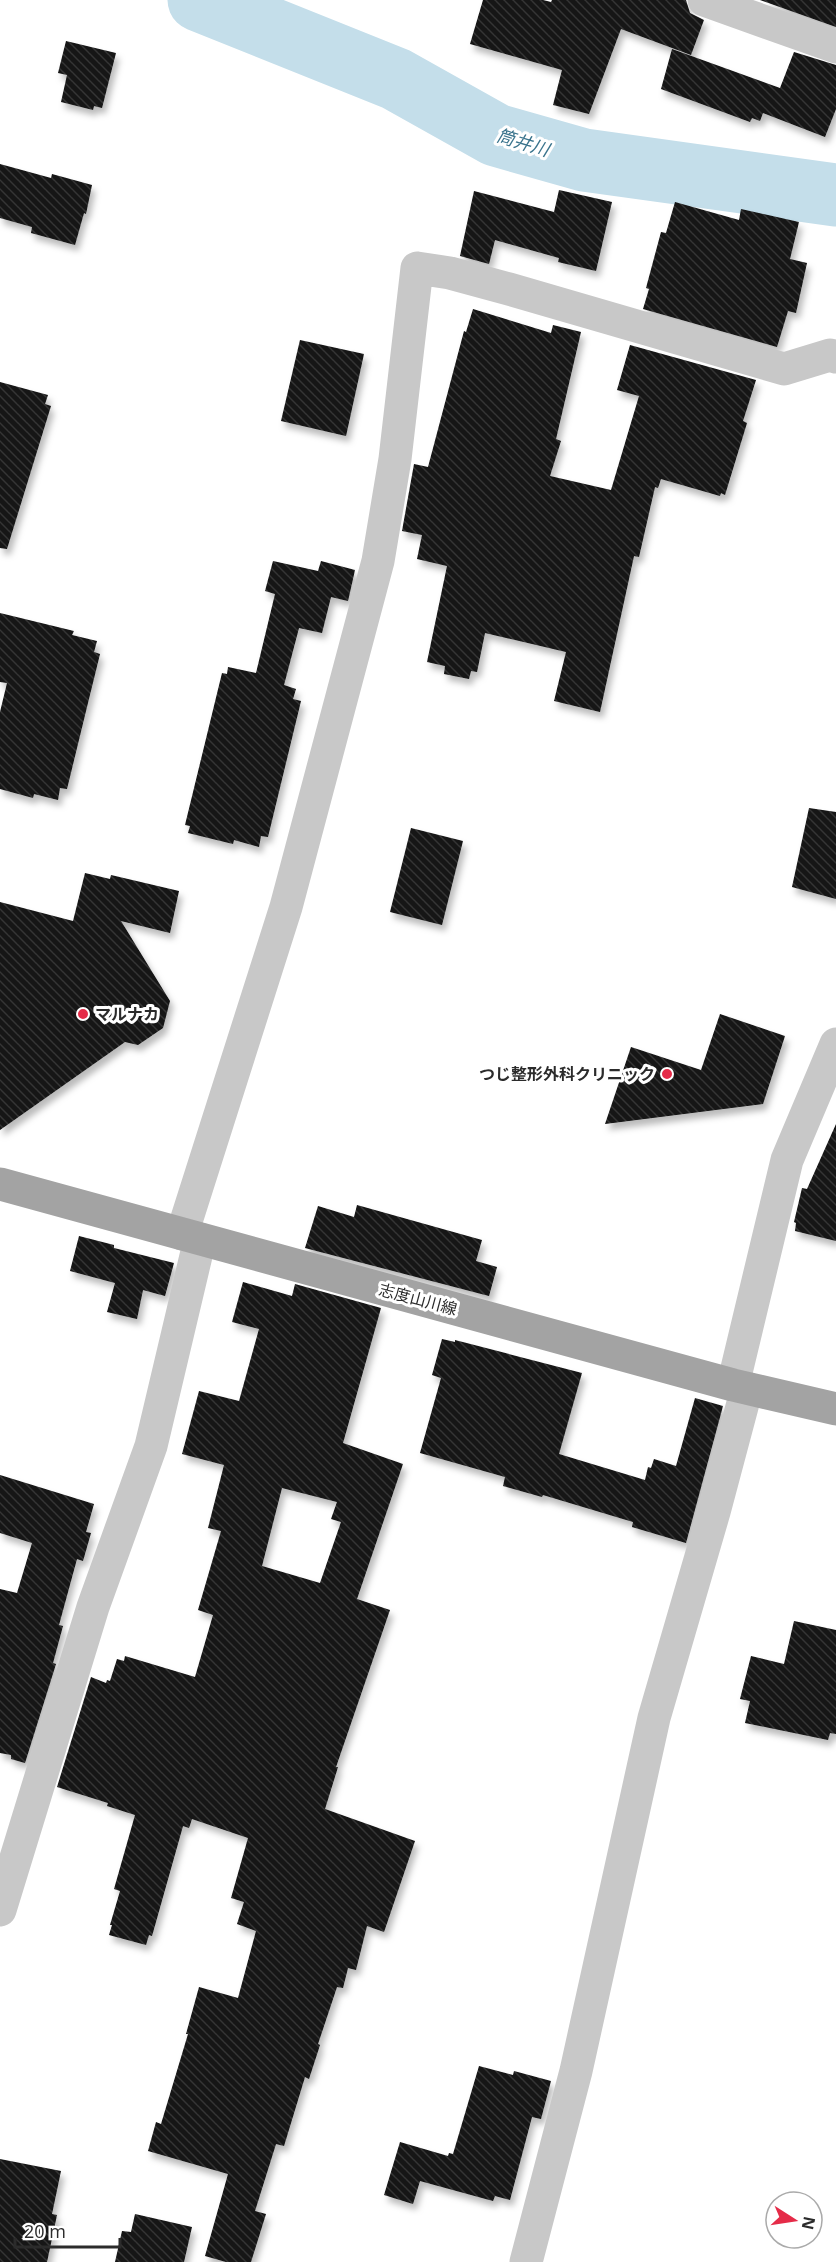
<svg xmlns="http://www.w3.org/2000/svg" width="836" height="2262" font-family="'Open Sans','Noto Sans JP',sans-serif">
	<style>
		.lines { fill: none; stroke-linecap: round; stroke-linejoin: round }
		.river { stroke: #c4deea; stroke-width: 63 }
		.building { fill: url(#building-back-hatch); fill-rule: evenodd; filter: url(#shadow) }
		.minor { stroke: #c8c8c8; stroke-width: 33 }
		.primary { stroke: #a3a3a3; stroke-width: 33 }
		.poi-dot { fill: #e52b48; stroke: #fff; stroke-width: 2 }
		.labels { text-anchor: middle; dominant-baseline: central; stroke-width: 6; stroke-linejoin: round; paint-order: stroke }
		.poi-label { font-size: 16px; font-weight: bold; fill: #2b2b2b; stroke: #fff; text-anchor: start }
		.street-label { font-size: 16px; fill: #2b2b2b; stroke: #fff }
		.water-label { font-size: 18px; font-style: italic; fill: #3a748d; stroke: #fff }
	</style>
	<defs>
		<pattern id="building-back-hatch" width="6" height="6" patternUnits="userSpaceOnUse" patternTransform="scale(1.5)"><rect width="6" height="6" fill="#121212"/><path d="M-1 5l2 2M0 0l6 6M5-1l2 2" fill="none" stroke="#353535"/></pattern>
		<filter id="shadow"><feDropShadow dx="3.5" dy="6" stdDeviation="3" flood-color="#0004"/></filter>
	</defs>
	<rect width="100%" height="100%" fill="#fff"/>
	<g class="lines">
		<polyline class="river" points="199,0 396,79 496,135 584,160 836,195"/>
	</g>
	<g class="building">
		<polygon points="483,0 543,0 551,2 552,0 686,0 690,13 704,20 691,55 621,29 589,114 553,105 562,70 470,44"/>
		<polygon points="760,0 836,0 836,27"/>
		<polygon points="66,41 116,53 102,108 94,106 93,110 61,102 67,75 58,73"/>
		<polygon points="672,49 780,88 794,52 836,65 836,109 825,137 763,113 760,121 752,118 750,122 661,89"/>
		<polygon points="0,164 51,178 52,174 92,185 86,214 84,213 75,245 31,233 32,227 0,218"/>
		<polygon points="559,190 612,202 596,271 558,262 559,258 495,240 489,264 460,256 474,191 554,212"/>
		<polygon points="675,202 739,220 741,209 799,222 790,259 807,263 796,313 788,311 777,347 643,309 649,289 646,288 661,232 666,233"/>
		<polygon points="473,309 551,333 553,325 581,332 556,439 561,441 550,476 611,490 639,396 617,390 630,345 756,380 743,421 747,423 725,495 721,493 720,496 661,479 658,488 655,487 639,557 634,556 600,712 554,701 566,652 485,633 477,672 471,671 469,679 444,674 445,666 427,662 447,566 417,559 422,535 402,531 414,464 428,467 464,331 466,332"/>
		<polygon points="300,340 364,354 346,436 281,421"/>
		<polygon points="0,382 48,395 45,404 51,406 7,549 0,548"/>
		<polygon points="273,561 318,571 321,561 355,570 348,601 331,597 322,633 299,628 284,685 296,689 293,699 301,701 268,837 261,836 259,847 234,840 233,844 188,833 190,826 185,825 222,673 227,674 228,667 256,673 275,594 265,591"/>
		<polygon points="0,613 74,631 72,635 97,641 94,652 100,654 86,711 67,789 60,788 58,800 34,794 33,798 0,789 0,712 7,683 0,682"/>
		<polygon points="809,808 836,812 836,899 792,887"/>
		<polygon points="411,828 463,841 442,925 390,912"/>
		<polygon points="85,873 110,879 111,875 179,891 170,933 121,921 170,1001 163,1028 138,1045 125,1042 0,1130 0,902 73,921"/>
		<polygon points="720,1014 785,1036 763,1104 605,1124 631,1047 701,1070"/>
		<polygon points="836,1124 836,1241 795,1231 796,1223 794,1222 802,1188 807,1189"/>
		<polygon points="357,1205 482,1240 476,1261 497,1267 489,1296 305,1248 318,1206 354,1217"/>
		<polygon points="79,1236 114,1245 114,1248 174,1263 165,1296 143,1290 137,1319 107,1312 115,1283 70,1271"/>
		<path d="M243 1282 292 1296 295 1284 381 1308 343 1443 403 1464 357 1599 390 1610 336 1767H338L325 1809 415 1841 384 1932 367 1926 356 1970 348 1968 343 1988 337 1987 318 2044 320 2045 309 2079 305 2077 284 2146 276 2144 255 2211 266 2214 251 2262H226L205 2256 228 2174 148 2151 156 2122 161 2124 188 2034H186L199 1987 238 1998 256 1931 237 1924 244 1902 231 1898 248 1838 192 1819 189 1828 183 1826 152 1936 149 1935 146 1945 109 1935 112 1925H110L120 1891 114 1889 135 1815 107 1806 108 1803 57 1787 91 1677 106 1683 107 1680 110 1681 117 1659 124 1661 125 1656 195 1677 213 1615 198 1610 221 1531 208 1528 224 1465 182 1454 199 1391 239 1401 259 1329 232 1322ZM282 1488 337 1502 331 1519 341 1522 320 1583 262 1566Z"/>
		<polygon points="442,1339 455,1342 455,1340 582,1373 559,1454 645,1480 648,1467 651,1468 654,1459 676,1466 695,1398 723,1406 686,1543 632,1527 633,1522 543,1495 542,1497 503,1486 505,1477 420,1453 441,1378 432,1375"/>
		<polygon points="0,1475 94,1504 86,1532 91,1533 83,1561 77,1559 59,1625 63,1626 53,1663 56,1664 25,1763 11,1759 11,1755 0,1753 0,1589 17,1593 32,1543 0,1533"/>
		<polygon points="794,1621 836,1630 836,1734 830,1733 828,1740 745,1723 750,1701 740,1699 751,1656 784,1664"/>
		<polygon points="479,2066 513,2075 514,2071 551,2081 541,2119 532,2117 510,2200 495,2196 493,2201 420,2181 413,2204 384,2195 400,2142 448,2156 449,2153 453,2154"/>
		<polygon points="0,2159 61,2171 52,2214 57,2215 47,2262 0,2262"/>
		<polygon points="135,2214 192,2227 184,2262 115,2262 122,2231 131,2232"/>
	</g>
	<g class="lines">
		<g class="minor">
			<polyline points="704,0 836,47"/>
			<polyline points="182,1234 286,907 378,561 395,459 417,268 450,273 509,289 784,369 830,355 836,357"/>
			<polyline points="733,1385 787,1160 836,1044"/>
			<polyline points="0,1910 93,1607 151,1446 200,1239"/>
			<polyline points="526,2262 576,2071 654,1718 714,1512 747,1388"/>
		</g>
		<polyline class="primary" points="0,1184 733,1385 836,1409"/>
	</g>
	<g class="poi-dot">
		<circle cx="83" cy="1014" r="6"/>
		<circle cx="667" cy="1074" r="6"/>
	</g>
	<g class="labels">
		<g class="poi-label">
			<text x="95" y="1014">マルナカ</text>
			<text x="655" y="1074" text-anchor="end">つじ整形外科クリニック</text>
		</g>
		<g class="street-label">
			<text transform="translate(418 1299) rotate(15)">志度山川線</text>
		</g>
		<g class="water-label">
			<text transform="translate(523 142) rotate(17)">筒井川</text>
		</g>
	</g>
	<g transform="translate(794 2220) rotate(102)"><circle r="28" fill="#ffffff" stroke="#aaaaaa" stroke-width="1.5"/>
	<path d="M0-4.5L10 22L0 15L-10 22Z" fill="#e52b48"/>
	<text y="-9" font-size="16" font-weight="bold" text-anchor="middle" fill="#2b2b2b">N</text>
	</g>
	<path d="M15 2238v9h105v-9" fill="none" stroke="#2b2b2b" stroke-width="3"/>
	<text x="24" y="2238" font-size="18" fill="#2b2b2b" stroke="#ffffff" stroke-width="4.5" paint-order="stroke">20 m</text>
</svg>
